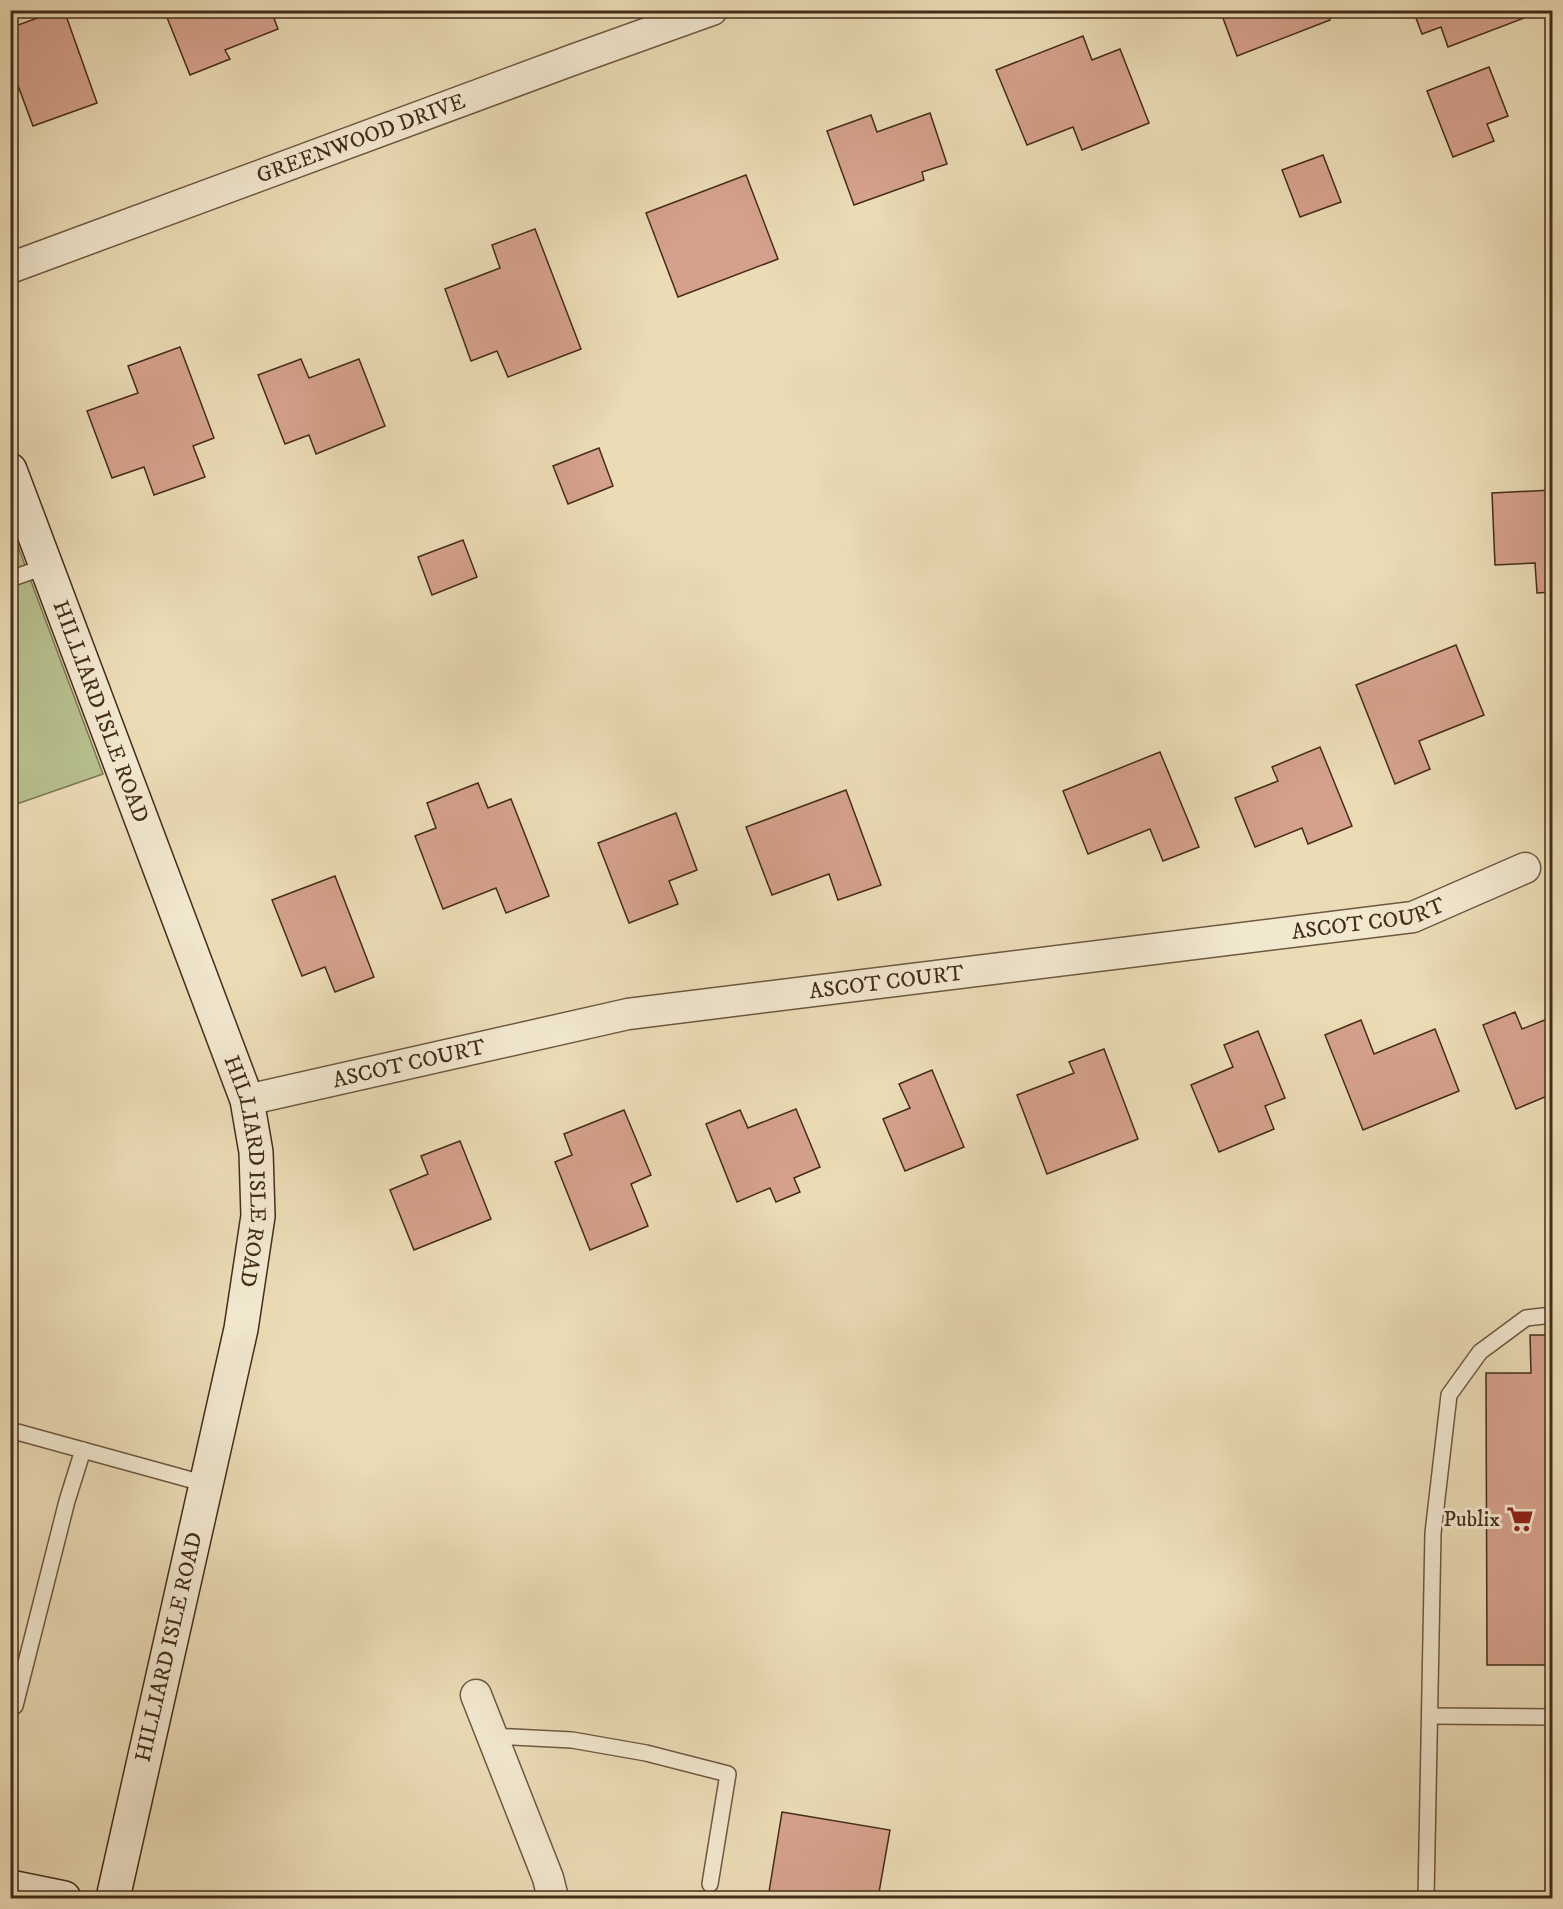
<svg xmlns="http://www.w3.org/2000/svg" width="1563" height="1909" font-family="'IM FELL DW Pica',serif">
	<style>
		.green { fill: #b7c08e; stroke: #7e7654; stroke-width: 1.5 }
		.building { fill: #d5a18c; stroke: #442c1a; stroke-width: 1.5 }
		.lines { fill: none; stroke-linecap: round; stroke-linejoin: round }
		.lane-casing { stroke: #6e5841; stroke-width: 18 }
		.street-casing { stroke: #6e5841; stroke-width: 33 }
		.secondary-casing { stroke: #442c1a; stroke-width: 36 }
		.lane { stroke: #f2e8d0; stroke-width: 15 }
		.street { stroke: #f2e8d0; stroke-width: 30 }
		.secondary { stroke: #f2e8d0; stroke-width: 33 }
		.labels { text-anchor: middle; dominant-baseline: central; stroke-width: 6; stroke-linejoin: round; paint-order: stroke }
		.street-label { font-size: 22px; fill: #442c1a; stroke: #f2e8d0 }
		.poi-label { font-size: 22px; fill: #442c1a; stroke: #f2e8d0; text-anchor: end }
	</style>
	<rect width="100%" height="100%" fill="#ebdcb6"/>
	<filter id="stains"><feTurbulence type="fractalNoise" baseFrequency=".00333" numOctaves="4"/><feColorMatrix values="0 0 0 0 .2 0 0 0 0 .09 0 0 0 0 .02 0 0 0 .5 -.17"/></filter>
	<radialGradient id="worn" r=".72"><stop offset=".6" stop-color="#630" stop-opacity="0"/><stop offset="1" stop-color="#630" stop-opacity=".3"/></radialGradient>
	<polygon class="green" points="10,525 103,774 11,806 10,806"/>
	<g class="building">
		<polygon points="59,10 64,10 97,103 33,126 10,64 10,28"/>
		<polygon points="164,10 271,10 278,29 225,50 230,59 190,75"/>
		<polygon points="1220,10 1327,10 1330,20 1237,56"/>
		<polygon points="1413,10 1530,10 1532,15 1448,47 1441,27 1422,34"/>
		<polygon points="1083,36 1092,60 1120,49 1149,123 1082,150 1073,127 1027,145 996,70"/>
		<polygon points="1489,67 1508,116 1487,124 1494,141 1453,157 1427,91"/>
		<polygon points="930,113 947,164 922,172 924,180 854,205 827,131 871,115 877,132"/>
		<polygon points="1323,155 1341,202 1300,217 1282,170"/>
		<polygon points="746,175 778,259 678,297 646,213"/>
		<polygon points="535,229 581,349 508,377 497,351 471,361 445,289 500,268 492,245"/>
		<polygon points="180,347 214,438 193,446 205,477 154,495 144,467 112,478 87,411 138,393 128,366"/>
		<polygon points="301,359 309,378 359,359 385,426 316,454 309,435 285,444 258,375"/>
		<polygon points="599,448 613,486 568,504 553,466"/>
		<polygon points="1552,490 1552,592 1537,593 1535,563 1495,565 1492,493"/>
		<polygon points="463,540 477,577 432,595 418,557"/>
		<polygon points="1456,645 1484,715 1419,741 1430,769 1395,784 1356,685"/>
		<polygon points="1320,747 1352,826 1308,844 1302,828 1255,847 1235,798 1278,781 1272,767"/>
		<polygon points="1160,752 1199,847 1163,861 1150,829 1088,854 1063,791"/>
		<polygon points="478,783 488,808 511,799 549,896 506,913 496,888 443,909 415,836 436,828 427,803"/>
		<polygon points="846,790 881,885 838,900 829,874 772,895 746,827"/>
		<polygon points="676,813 697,870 669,881 678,904 629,923 598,843"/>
		<polygon points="335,876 374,977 335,992 325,967 302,976 272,900"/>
		<polygon points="1515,1012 1522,1029 1552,1017 1552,1094 1516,1109 1483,1025"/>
		<polygon points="1361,1020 1374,1054 1435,1029 1459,1091 1363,1130 1325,1035"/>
		<polygon points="1258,1031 1285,1098 1265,1106 1274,1129 1219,1152 1191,1085 1233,1067 1224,1045"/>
		<polygon points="1104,1049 1138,1139 1047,1174 1017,1095 1074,1073 1069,1062"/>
		<polygon points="932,1070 964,1147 905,1171 883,1119 910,1108 899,1084"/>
		<polygon points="796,1109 820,1167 794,1178 800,1192 776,1202 770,1188 737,1202 706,1124 740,1110 748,1128"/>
		<polygon points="624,1110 651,1175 631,1184 648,1226 590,1250 555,1162 572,1155 564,1134"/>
		<polygon points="460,1141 491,1219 414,1250 390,1190 428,1174 421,1156"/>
		<polygon points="1530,1335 1552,1335 1552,1665 1487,1665 1486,1373 1531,1373"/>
		<polygon points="782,1812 890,1830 878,1898 768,1898"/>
	</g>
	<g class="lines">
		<defs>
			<g id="lane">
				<polyline points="10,579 47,566"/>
				<polyline points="10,1430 206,1484"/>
				<polyline points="10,1705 15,1706 67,1501 83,1450"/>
				<polyline points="1430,1716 1552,1717"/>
				<polyline points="492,1736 572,1740 646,1753 728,1774 710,1884"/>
				<polyline points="1426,1898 1433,1533 1449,1395 1480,1352 1526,1318 1552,1315"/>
			</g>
			<g id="street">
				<path id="s1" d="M10 268 575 59 712 10"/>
				<path id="s2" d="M247 1100 628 1014 1413 917 1525 868"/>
				<polyline points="476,1695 548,1878 553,1898"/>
			</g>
			<g id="secondary">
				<path id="s3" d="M10 470 247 1100 256 1152 258 1216 241 1329 113 1898"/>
				<polyline points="10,1887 64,1898"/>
			</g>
		</defs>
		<use href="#lane" class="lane-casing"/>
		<use href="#street" class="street-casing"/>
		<use href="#secondary" class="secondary-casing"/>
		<use href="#lane" class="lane"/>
		<use href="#street" class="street"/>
		<use href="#secondary" class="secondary"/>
	</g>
	<defs>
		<symbol id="supermarket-bare" viewBox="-9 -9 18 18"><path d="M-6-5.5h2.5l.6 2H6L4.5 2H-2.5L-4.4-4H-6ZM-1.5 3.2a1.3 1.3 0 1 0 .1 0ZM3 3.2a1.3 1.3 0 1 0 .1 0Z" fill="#8f2418" stroke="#f2e8d0" stroke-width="2.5" paint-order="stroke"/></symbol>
	</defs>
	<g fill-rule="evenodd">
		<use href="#supermarket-bare" x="1501" y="1500" width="38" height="38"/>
	</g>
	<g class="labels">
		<g class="street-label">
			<text stroke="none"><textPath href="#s1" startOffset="374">GREENWOOD DRIVE</textPath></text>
			<text stroke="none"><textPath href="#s3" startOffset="258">HILLIARD ISLE ROAD</textPath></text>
			<text stroke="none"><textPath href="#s2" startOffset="1137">ASCOT COURT</textPath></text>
			<text stroke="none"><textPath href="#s2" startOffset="651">ASCOT COURT</textPath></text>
			<text stroke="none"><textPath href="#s2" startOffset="166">ASCOT COURT</textPath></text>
			<text stroke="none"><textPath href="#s3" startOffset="744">HILLIARD ISLE ROAD</textPath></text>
			<text transform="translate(169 1647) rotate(-77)">HILLIARD ISLE ROAD</text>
		</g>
		<g class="poi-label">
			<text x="1500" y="1519">Publix</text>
		</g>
	</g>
	<rect width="1563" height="1909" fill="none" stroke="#ebdcb6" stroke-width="36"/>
	<rect x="12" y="12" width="1539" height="1885" fill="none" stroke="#442c1a" stroke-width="3"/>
	<rect x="18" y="18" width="1527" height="1873" fill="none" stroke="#442c1a" stroke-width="1.5"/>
	<rect width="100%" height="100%" filter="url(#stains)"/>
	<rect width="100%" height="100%" fill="url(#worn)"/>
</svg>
